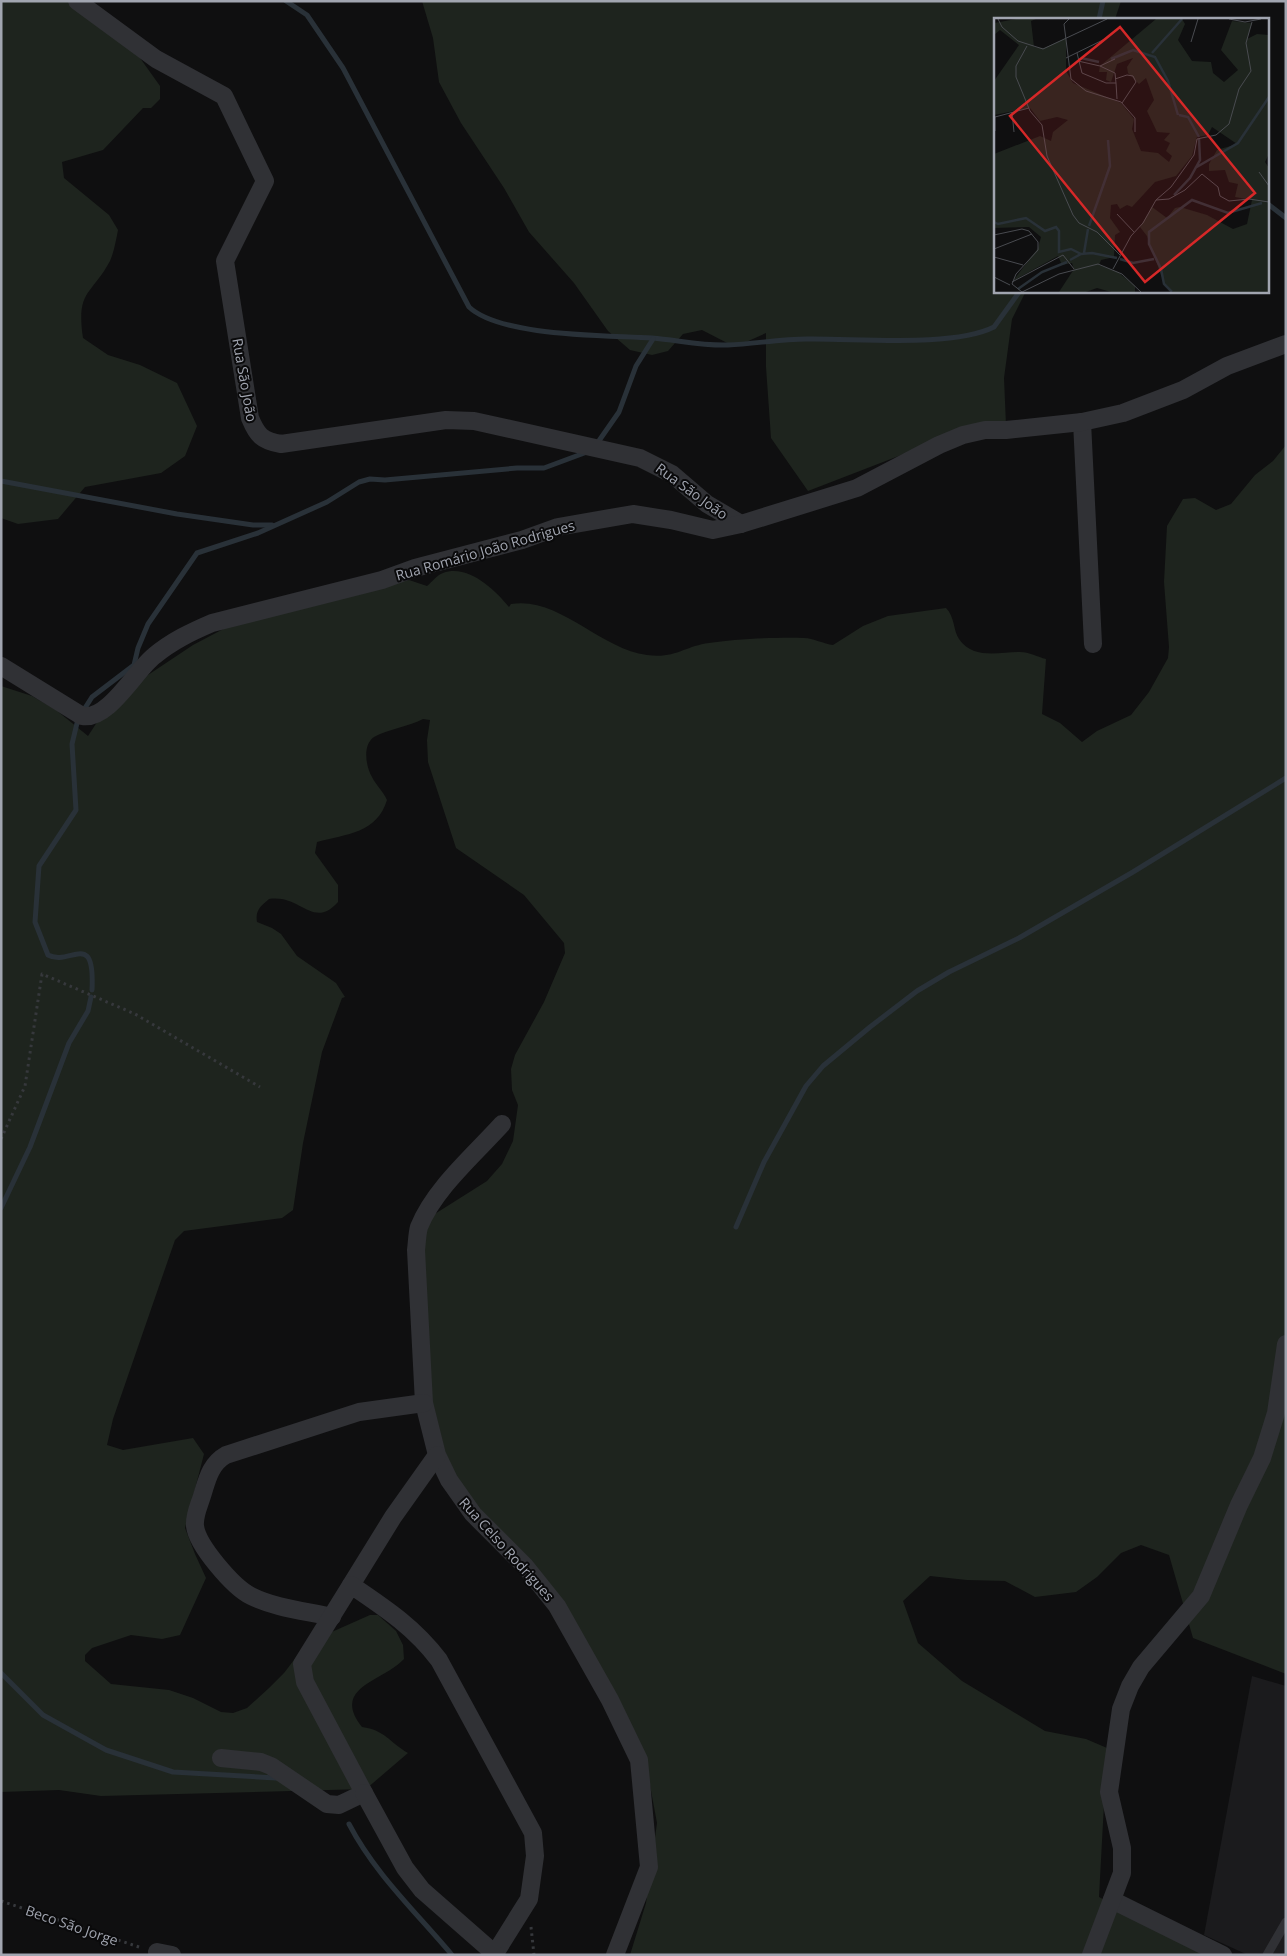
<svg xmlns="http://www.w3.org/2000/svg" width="1287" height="1956" font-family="'Open Sans',sans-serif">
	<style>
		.built { fill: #1b1b1d }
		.green { fill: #1e241e }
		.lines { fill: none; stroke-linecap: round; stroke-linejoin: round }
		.stream { stroke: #293138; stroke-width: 5 }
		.path { stroke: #36383c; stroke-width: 3; stroke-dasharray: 2.5 4; stroke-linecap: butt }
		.service { stroke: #303135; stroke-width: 9 }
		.minor { stroke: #303135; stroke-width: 18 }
		.labels { text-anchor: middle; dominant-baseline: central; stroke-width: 4; stroke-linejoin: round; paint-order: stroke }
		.street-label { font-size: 14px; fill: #a1a5b0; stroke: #0a0a0b }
		.inset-river { fill: none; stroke: #293138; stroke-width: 2.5 }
		.inset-road { fill: none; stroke: #494b50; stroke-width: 1 }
		.view { fill: #d62828; fill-opacity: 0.15; stroke: #d62828; stroke-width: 2.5 }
		.inset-edge { fill: none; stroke: #a1a5b0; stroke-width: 2.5 }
	</style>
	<rect width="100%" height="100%" fill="#0f0f10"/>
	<polygon class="built" points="1252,1676 1286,1686 1286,1955 1248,1955 1204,1935"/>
	<g class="green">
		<path d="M1 1H77L140 58 160 86V99L151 108H143L103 150 62 162 64 178 109 215 118 230C116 240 114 252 110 261 91 296 76 290 83 338L108 355 140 365 177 383 197 426 185 456 161 473 85 487 58 519 18 524 1 518Z"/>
		<polygon points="422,1 1121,1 1115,19 996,19 996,291 1026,291 1012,319 1004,378 1006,425 953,435 808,491 771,438 766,367 766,333 735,347 702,330 683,334 668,351 652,355 630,350 608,331 574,283 529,232 504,188 461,123 439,82 433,38"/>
		<path d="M1286 445V1674L1193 1638 1169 1555 1141 1545 1121 1553 1097 1577 1076 1592 1035 1597 1005 1581 967 1580 930 1576 903 1601 918 1643 962 1681 1045 1731 1086 1739 1107 1748 1099 1897 1207 1955H630L646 1903 657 1823 644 1753 524 1564 456 1480 431 1417 419 1260 430 1217 487 1181 502 1164 513 1141 518 1105 512 1090 511 1069 515 1055 544 1002 565 953 564 943 524 895 456 848 428 762 427 740 430 720 423 719C408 727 388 729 374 737 362 745 366 767 372 777 376 785 383 791 387 800 377 833 347 834 317 842L315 853 338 885V902C313 930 301 894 269 899 261 906 255 910 257 922L272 928 281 934 297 956 336 983 345 997 342 998 322 1052 303 1143 293 1210 282 1218 184 1231 175 1240 113 1419 107 1445 123 1450 193 1438 204 1454 185 1528 195 1554 206 1578 180 1635 162 1639 131 1635 92 1648 85 1655V1661L111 1684 169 1690 193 1698 221 1712 233 1713 247 1708 269 1688 284 1673 307 1643 370 1615H378L396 1631 403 1645 404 1659C384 1681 330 1687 362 1727 385 1730 389 1742 408 1753L366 1789 101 1796 59 1790 1 1792V686L32 696 56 710 88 736 103 713 139 681 193 645 229 626 409 580 427 586C432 582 437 575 443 573 468 564 494 589 509 607L511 604C559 596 600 649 647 655 675 659 685 646 709 643 735 639 778 637 804 638 813 638 824 644 833 645L863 626 888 616 946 608C955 617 953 630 959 639 973 660 1000 652 1020 652 1029 652 1038 657 1046 659L1042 714 1060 723 1082 742 1097 731 1131 715 1149 692 1168 658 1169 647 1164 582 1167 526 1183 499 1195 498 1216 510 1231 504 1255 475 1273 461Z"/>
	</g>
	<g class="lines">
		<g class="stream">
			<path d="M286 1 307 15 343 68 469 307C501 337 607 335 652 338 677 340 703 346 728 345 754 344 780 339 807 339 856 338 952 348 994 327L1020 291"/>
			<polyline points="1099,19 1103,1"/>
			<polyline points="1268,204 1286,218"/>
			<polyline points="596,445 619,412 636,366 653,339"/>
			<polyline points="1,481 177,514 253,525 272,525"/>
			<polyline points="85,708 92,697 134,665 138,648 148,624 197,553 258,533 327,502 359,482 370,479 385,480 517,468 544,468 587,452"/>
			<path d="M78 719 72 744 76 810 39 866 35 922 48 955C70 967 95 928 92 990"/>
			<polyline points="1,1208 30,1147 69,1043 88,1011 91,997"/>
			<polyline points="736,1227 764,1162 806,1086 823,1066 870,1027 917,991 949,972 1019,938 1133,872 1286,778"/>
			<polyline points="1,1673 43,1715 106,1750 173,1772 276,1778"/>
			<path d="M349 1824C375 1874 416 1912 452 1955"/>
		</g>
		<g class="path">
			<polyline points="1,1139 25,1086 42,974 135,1014 260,1087"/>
			<polyline points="1,1901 142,1948"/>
			<polyline points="531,1927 534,1955"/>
		</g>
		<polyline class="service" points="1267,1955 1286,1922"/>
		<g class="minor">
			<path d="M77 1 156 59 224 96 265 181 225 261 250 418C257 435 262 441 281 444L446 420 474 421 640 458 672 474 707 504 741 524"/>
			<polyline points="1082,422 1093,644"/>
			<path d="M1 666 82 716C108 721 135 671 154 656 172 641 191 632 212 623L382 580 415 568 522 540 558 527 633 514 671 520 713 530 741 524 857 488 939 445 963 435 985 430H1006L1082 422 1123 413 1183 390 1227 366 1286 344"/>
			<path d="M502 1124C475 1154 434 1189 419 1227 417 1234 417 1243 416 1250L424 1403 437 1455 449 1480 473 1514 525 1566 557 1606 610 1700 639 1760 649 1867 615 1955"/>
			<polyline points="351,1585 393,1517 437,1455"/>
			<path d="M332 1617C305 1611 275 1608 251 1596 233 1587 197 1545 195 1526 194 1515 199 1506 202 1496 207 1480 210 1464 226 1455L359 1412 424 1403"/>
			<path d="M221 1758 261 1762 271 1766 327 1804 339 1805 364 1793 305 1682 302 1664 351 1585C385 1608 414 1627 439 1660L533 1833 535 1856 529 1899 494 1955"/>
			<polyline points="364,1793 405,1868 422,1890 495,1954"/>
			<polyline points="1112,1900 1223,1955"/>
			<polyline points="157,1952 172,1955"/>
			<polyline points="1091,1955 1122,1873 1122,1848 1109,1792 1121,1709 1130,1686 1141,1667 1201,1596 1239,1505 1262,1458 1276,1413 1286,1344"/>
		</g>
	</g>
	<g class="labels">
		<g class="street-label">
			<text transform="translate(245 380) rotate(80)">Rua São João</text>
			<text transform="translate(692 491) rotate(36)">Rua São João</text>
			<text transform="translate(485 550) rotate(-16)">Rua Romário João Rodrigues</text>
			<text transform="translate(507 1549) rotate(48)">Rua Celso Rodrigues</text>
			<text transform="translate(72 1925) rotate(19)">Beco São Jorge</text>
		</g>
	</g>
	<g transform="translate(994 18)">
		<rect width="275" height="275" fill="#0f0f10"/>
		<path d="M22 1H42L37 3 40 29 50 30 72 20V53L79 65 127 85 140 101 138 111 147 133 164 135 175 144 178 138 172 133 176 125 170 122 176 115 163 114 153 93 160 82 152 60 145 66 134 55 133 49 139 40 123 46 117 64 112 62 113 54H105L106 48 162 1H188L191 6 184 22 198 43 217 44 219 55 230 64 244 52 227 32 238 3 258 5 253 21 263 16 275 17V136L271 144 275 150V274H179L171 268 153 218 146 209 158 189 173 200 181 190 186 189 213 197 239 211 253 206 258 182 241 179 244 166 235 164 231 152 215 153V146L223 132 243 126 218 109 214 117 203 119 198 138 182 158 161 164 138 189 133 187 126 191 123 186 117 187 116 200 126 214 121 217 120 239 107 242 105 247 124 254 141 268V274H117L103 270 92 274H65L80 251 78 245 68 247 64 238 19 263 44 230 47 219 35 209 0 210V136L46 118 57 123 59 114 74 102 63 99 46 103 36 90 0 97V63L25 27 6 12 0 17V5Z" fill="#1e241e"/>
		<path class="inset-river" d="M158 35 188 1M87 40 105 44M117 41 139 32 161 39 174 63 184 97M185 97 194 99 205 119M201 150 244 125 275 79M180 177 196 160 206 142 205 121M0 204 4 206 32 200 51 213 62 209 65 213V234L77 231 87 236M95 208 116 148 114 122M90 235 94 211M126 241 139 245 160 241M76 242 87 236 98 235 123 240M24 271 48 254 73 244M178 274 170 266 167 251 155 226V214L198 182 234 195 268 185"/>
		<path class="inset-road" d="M4 1 8 9 24 23 49 31 113 1M75 1 70 6 77 61 92 73 127 84 141 100V114M235 1 251 4 267 1M197 24 204 1M33 28 22 48V59L36 93 48 107 53 138 79 197 85 205 103 214 126 237M83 35 88 55 112 65H122L121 55 106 48 121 41M72 40 113 20M84 43 106 48M121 61 133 57 139 58 142 64 128 85M122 65 123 81M18 94 20 114M1 113V99L35 90M265 154 275 168M162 182 175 181 191 172 208 156 224 169 226 178 235 183 255 181 275 184M123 196 140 214M0 217 28 211 35 213 44 224V232L22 256 18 266M0 231 38 216M0 239 29 247M119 251 137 218 149 205 162 182 177 169 200 137 203 121 222 117 235 106 245 71 257 53 252 25 258 4M0 259 16 267M18 264 69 237 80 251M18 266 28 274 65 256 104 246 128 256 147 274"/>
		<path class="view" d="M126 9 261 175 151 264 16 98Z"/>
		<rect width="275" height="275" class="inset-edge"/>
	</g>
	<rect width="1287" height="1956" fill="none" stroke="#a1a5b0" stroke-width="5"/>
</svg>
